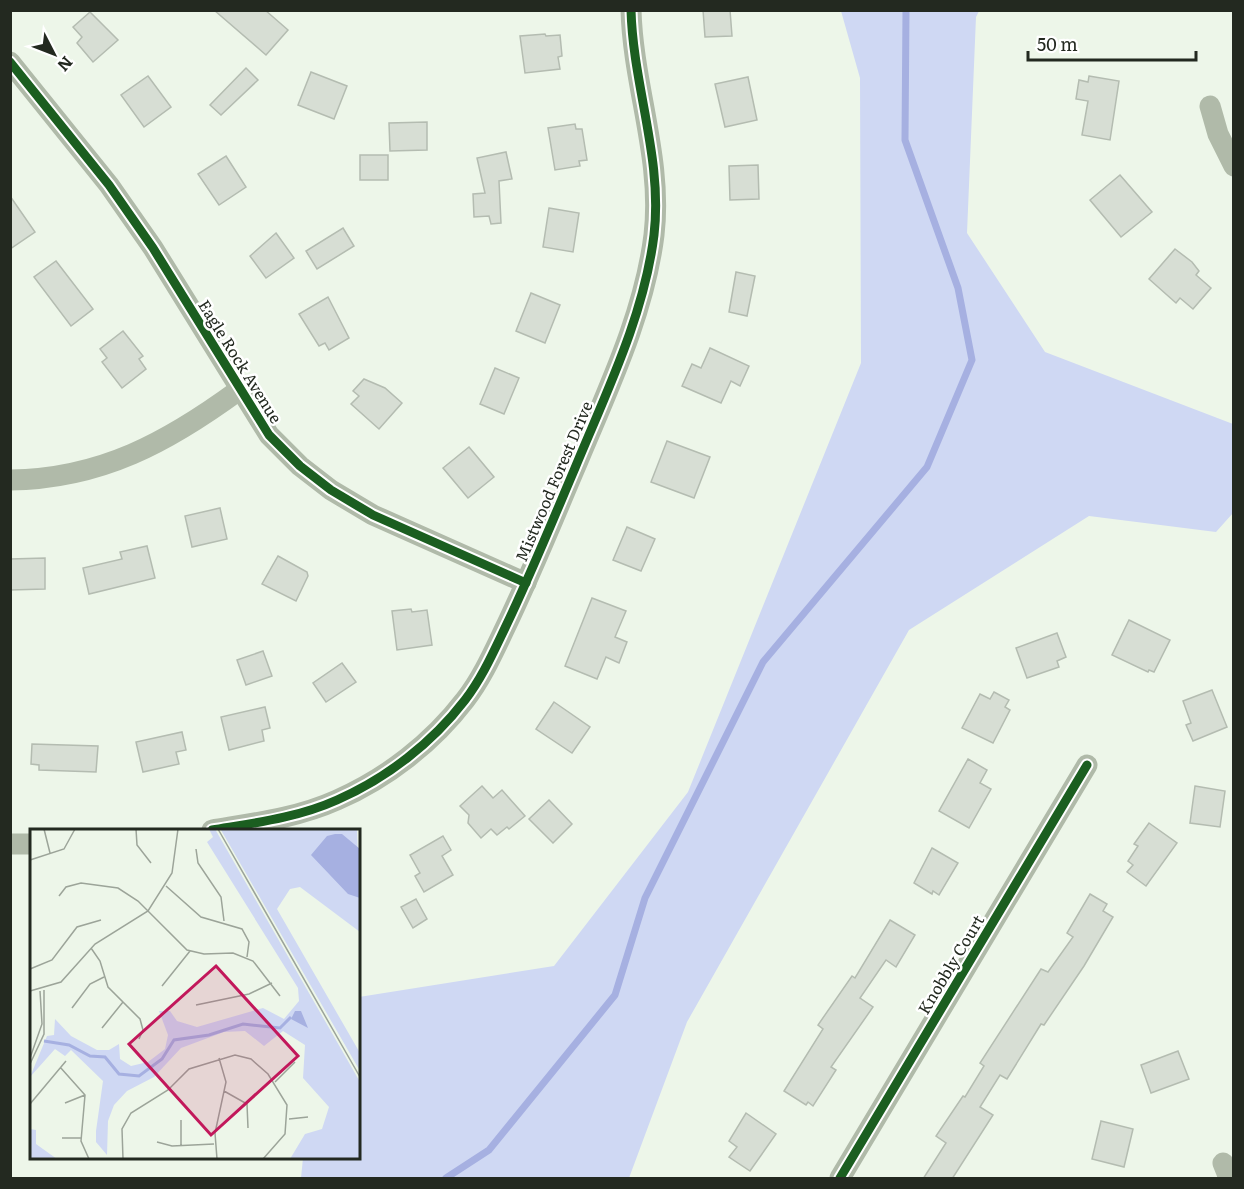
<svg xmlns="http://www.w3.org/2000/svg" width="1244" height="1189" font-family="Literata,serif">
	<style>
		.green { fill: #cfd8f3 }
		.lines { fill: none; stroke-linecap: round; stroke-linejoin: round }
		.stream { stroke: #a6b0e1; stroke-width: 7 }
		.building { fill: #d7ded4; stroke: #b4bcb1; stroke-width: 1.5 }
		.minor { stroke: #b0baa9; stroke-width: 21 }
		.cycleway-casing { stroke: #fff; stroke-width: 13 }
		.cycleway { stroke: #1b5e20; stroke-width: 9 }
		.labels { text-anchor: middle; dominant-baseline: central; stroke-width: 5; stroke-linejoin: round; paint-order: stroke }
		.street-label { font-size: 16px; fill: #232920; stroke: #fff }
		.inset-river { fill: none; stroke: #a6b0e1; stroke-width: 3 }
		.inset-road { fill: none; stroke: #9ca499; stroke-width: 1.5 }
		.view { fill: #c2185b; fill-opacity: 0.15; stroke: #c2185b; stroke-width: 3 }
		.inset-edge { fill: none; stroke: #232920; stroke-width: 3 }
	</style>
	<rect width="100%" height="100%" fill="#edf6e9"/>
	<polygon class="green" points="841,11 979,11 976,17 967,233 1045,352 1233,424 1233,513 1216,532 1089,516 909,630 687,1022 629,1178 301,1178 303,1158 358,1158 359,997 554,966 688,792 861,363 860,78"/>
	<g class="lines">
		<polyline class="stream" points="446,1178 489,1150 615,995 645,898 763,662 927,467 972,360 958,288 905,140 906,10"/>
	</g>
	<g class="building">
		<polygon points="214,10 265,10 288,30 266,55"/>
		<polygon points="703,10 730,10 732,36 705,37"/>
		<polygon points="90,12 118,40 93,62 77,43 82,37 73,27"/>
		<polygon points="545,34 546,36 560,35 562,56 558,57 560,69 525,73 520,36"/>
		<polygon points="246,68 258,80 221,115 210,105"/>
		<polygon points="311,72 347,86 334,119 298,105"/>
		<polygon points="148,76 171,107 144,127 121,95"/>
		<polygon points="1089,76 1119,81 1110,140 1082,135 1088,101 1076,99 1079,80 1088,82"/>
		<polygon points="748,77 757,120 725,127 715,84"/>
		<polygon points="427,122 427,150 390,151 389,123"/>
		<polygon points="575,124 576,129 582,129 587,160 579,161 580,166 555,170 548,128"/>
		<polygon points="506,152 512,179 499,181 501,223 491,224 489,216 474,217 473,194 485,193 477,158"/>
		<rect x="360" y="155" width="28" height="25"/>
		<polygon points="226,156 246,187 219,205 198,174"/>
		<polygon points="758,165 759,199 730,200 729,166"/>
		<polygon points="1120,175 1152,212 1121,237 1090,200"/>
		<polygon points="10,196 35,232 10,249"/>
		<polygon points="549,208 579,213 573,252 543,247"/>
		<polygon points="343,228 354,246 317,269 306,251"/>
		<polygon points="276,233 294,258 266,278 250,256"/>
		<polygon points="1175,249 1192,262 1199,271 1196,275 1211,288 1193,309 1180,298 1176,303 1149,279"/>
		<polygon points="56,261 93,309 71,326 34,277"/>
		<polygon points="736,272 755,276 747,316 729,312"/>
		<polygon points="531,293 560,305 545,343 516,331"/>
		<polygon points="328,297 349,338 329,350 325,343 319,346 299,314"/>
		<polygon points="123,331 143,356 139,359 146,369 122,388 102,362 107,358 100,349"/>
		<polygon points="710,348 749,366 740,386 731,381 721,403 682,386 692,364 701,368"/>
		<polygon points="495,368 519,378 504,414 480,404"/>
		<polygon points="364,379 385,388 402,403 379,429 351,404 359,396 353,391"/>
		<polygon points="667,441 710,457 694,498 651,482"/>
		<polygon points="469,447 494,477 468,498 443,468"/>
		<polygon points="220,508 227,539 192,547 185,516"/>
		<polygon points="627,527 655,539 641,571 613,560"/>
		<polygon points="147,546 155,578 89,594 83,568 122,559 120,552"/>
		<polygon points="278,556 307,572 308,576 296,601 262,584"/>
		<polygon points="45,558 45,589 10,590 10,559"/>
		<polygon points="592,598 626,611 615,637 627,642 619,663 606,657 597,679 565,666"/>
		<polygon points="411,609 412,612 427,610 432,645 397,650 392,611"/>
		<polygon points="1129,620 1170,640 1154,672 1149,670 1148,672 1112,655"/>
		<polygon points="1057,633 1066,657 1057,661 1059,667 1027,678 1016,648"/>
		<polygon points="263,651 272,676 246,685 237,660"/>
		<polygon points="342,663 356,682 326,702 313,683"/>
		<polygon points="1212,690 1227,727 1193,741 1186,725 1191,723 1183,701"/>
		<polygon points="994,692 1009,700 1005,707 1010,710 993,743 962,728 980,694 990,699"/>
		<polygon points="554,702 590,727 572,753 536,729"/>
		<polygon points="265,707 270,728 262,730 264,741 229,750 221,717"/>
		<polygon points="182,732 186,750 176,752 179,764 143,772 136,742"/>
		<polygon points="32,744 98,746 96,772 39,770 39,765 31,764"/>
		<polygon points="968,759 987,770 980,783 991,789 969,828 939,811"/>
		<polygon points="482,786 493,798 502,790 525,816 509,829 507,827 497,835 491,829 481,838 468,823 469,815 460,806"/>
		<polygon points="1195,786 1225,791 1220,827 1190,823"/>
		<polygon points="549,800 572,824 553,843 529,819"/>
		<polygon points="1149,823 1177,843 1146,886 1127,872 1133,865 1128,861 1138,846 1134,844"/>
		<polygon points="443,836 451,850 442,856 453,875 424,892 415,876 420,873 410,855"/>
		<polygon points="932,848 958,863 939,895 933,891 932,894 914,883"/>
		<polygon points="1090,894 1107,904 1103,911 1113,917 1084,966 1044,1025 1041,1024 1007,1079 1000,1075 980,1107 993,1115 952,1179 923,1179 946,1143 936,1136 963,1096 965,1097 984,1066 980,1063 1041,969 1048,972 1073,937 1067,933"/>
		<polygon points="416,899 427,919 413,928 401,907"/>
		<polygon points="890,920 915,935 896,967 886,960 860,998 873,1007 831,1067 836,1070 813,1106 808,1102 806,1105 784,1091 823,1029 818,1025 852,976 855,978"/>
		<polygon points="1178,1051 1189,1079 1151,1093 1141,1065"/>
		<polygon points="746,1113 776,1134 750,1171 729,1157 737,1147 729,1141"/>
		<polygon points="1101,1121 1133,1129 1124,1167 1092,1159"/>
	</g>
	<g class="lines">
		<g class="minor">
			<polyline points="10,62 109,185 153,248 269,435 300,466 331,490 373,515 526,583"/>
			<polyline points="1210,106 1218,134 1234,166"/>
			<path d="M10 480C101 479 168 442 239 390"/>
			<path d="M212 830C254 823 297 818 337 800 387 778 432 743 465 700 482 678 493 653 505 628 530 576 552 522 575 468 606 393 644 316 654 235 663 159 633 86 631 10"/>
			<polyline points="10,844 32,844"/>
			<polyline points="1223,1163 1229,1178"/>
			<polyline points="840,1178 1087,765"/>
		</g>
		<defs>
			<g id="cycleway">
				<polyline points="10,62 109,185 153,248 269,435 300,466 331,490 373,515 526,583"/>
				<path d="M212 830C254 823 297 818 337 800 387 778 432 743 465 700 482 678 493 653 505 628 530 576 552 522 575 468 606 393 644 316 654 235 663 159 633 86 631 10"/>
				<polyline points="840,1178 1087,765"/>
			</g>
		</defs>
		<use href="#cycleway" class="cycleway-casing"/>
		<use href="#cycleway" class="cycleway"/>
	</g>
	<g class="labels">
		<g class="street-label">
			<text transform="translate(241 361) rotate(58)">Eagle Rock Avenue</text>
			<text transform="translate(553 481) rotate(-67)">Mistwood Forest Drive</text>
			<text transform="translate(950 964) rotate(-59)">Knobbly Court</text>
		</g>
	</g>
	<g transform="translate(30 829)">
		<rect width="330" height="330" fill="#edf6e9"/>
		<path d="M179 0H185L330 253V330H260L275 305 292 300 299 278 273 249 275 216 253 202 234 217 215 202 194 203 151 219 124 248 97 262 84 276 78 292 77 326 66 313V302L73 252 41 221 35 227 25 220 0 248 17 207 24 206 25 190 41 207 67 221H79L89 215 90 230 101 237 118 233 135 220 138 206 129 182H140L147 192 167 198 233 179 254 190 269 172 268 159 177 13 183 8ZM327 0 330 103 270 58 260 60 247 80 330 224V242L191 1ZM0 300 6 301V315L27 330H0Z" fill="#cfd8f3"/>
		<path d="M305 5H312L330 20V69L318 65 281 26 297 7ZM265 182H271L278 199 261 190Z" fill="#a6b0e1"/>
		<path class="inset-river" d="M14 212 39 216 60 227 75 228 89 245 109 247 132 230 144 211 179 206 213 195 250 199 261 188"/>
		<path class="inset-road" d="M14 0 20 24M106 0 107 16 121 34M188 0 330 248M166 20 168 34 191 68 194 92M0 31 34 20 45 0M136 57 171 88 212 100 219 113 217 128M29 67 36 58 51 54 88 59 108 72 157 121 174 125 203 124 223 132 250 167M61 119 70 132 78 158 110 190 113 201 109 210M0 140 22 131 47 98 71 91M132 157 160 122M0 162 31 153 65 115 118 82 142 44 148 0M166 176 219 165 242 154M42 179 60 155 74 148M72 199 93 173M0 229 12 195 10 162M0 235 14 205V161M30 238 55 266 51 312 59 330M245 253 265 233M194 262 217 275 218 299M35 274 55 266M0 275 36 232M259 290 278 288M32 309H51M127 313 142 317 184 315M151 317V291M93 330 92 300 101 284 138 261 159 240 205 226 221 230 238 245 257 276 255 305 233 330M187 330 185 304 196 253 189 229"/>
		<path class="view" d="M186 137 268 227 181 306 99 215Z"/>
		<rect width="330" height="330" class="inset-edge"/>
	</g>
	<rect width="1244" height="1189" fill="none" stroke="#232920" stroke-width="24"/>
	<g transform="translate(54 54) rotate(132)" stroke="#ffffff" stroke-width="4.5" paint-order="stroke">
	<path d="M0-4.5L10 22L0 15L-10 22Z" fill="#232920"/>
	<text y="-9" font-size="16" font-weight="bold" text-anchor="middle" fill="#232920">N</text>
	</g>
	<path d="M1028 51v9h168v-9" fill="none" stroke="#232920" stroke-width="3"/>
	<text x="1037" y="51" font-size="18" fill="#232920" stroke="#ffffff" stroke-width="4.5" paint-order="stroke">50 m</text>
</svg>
